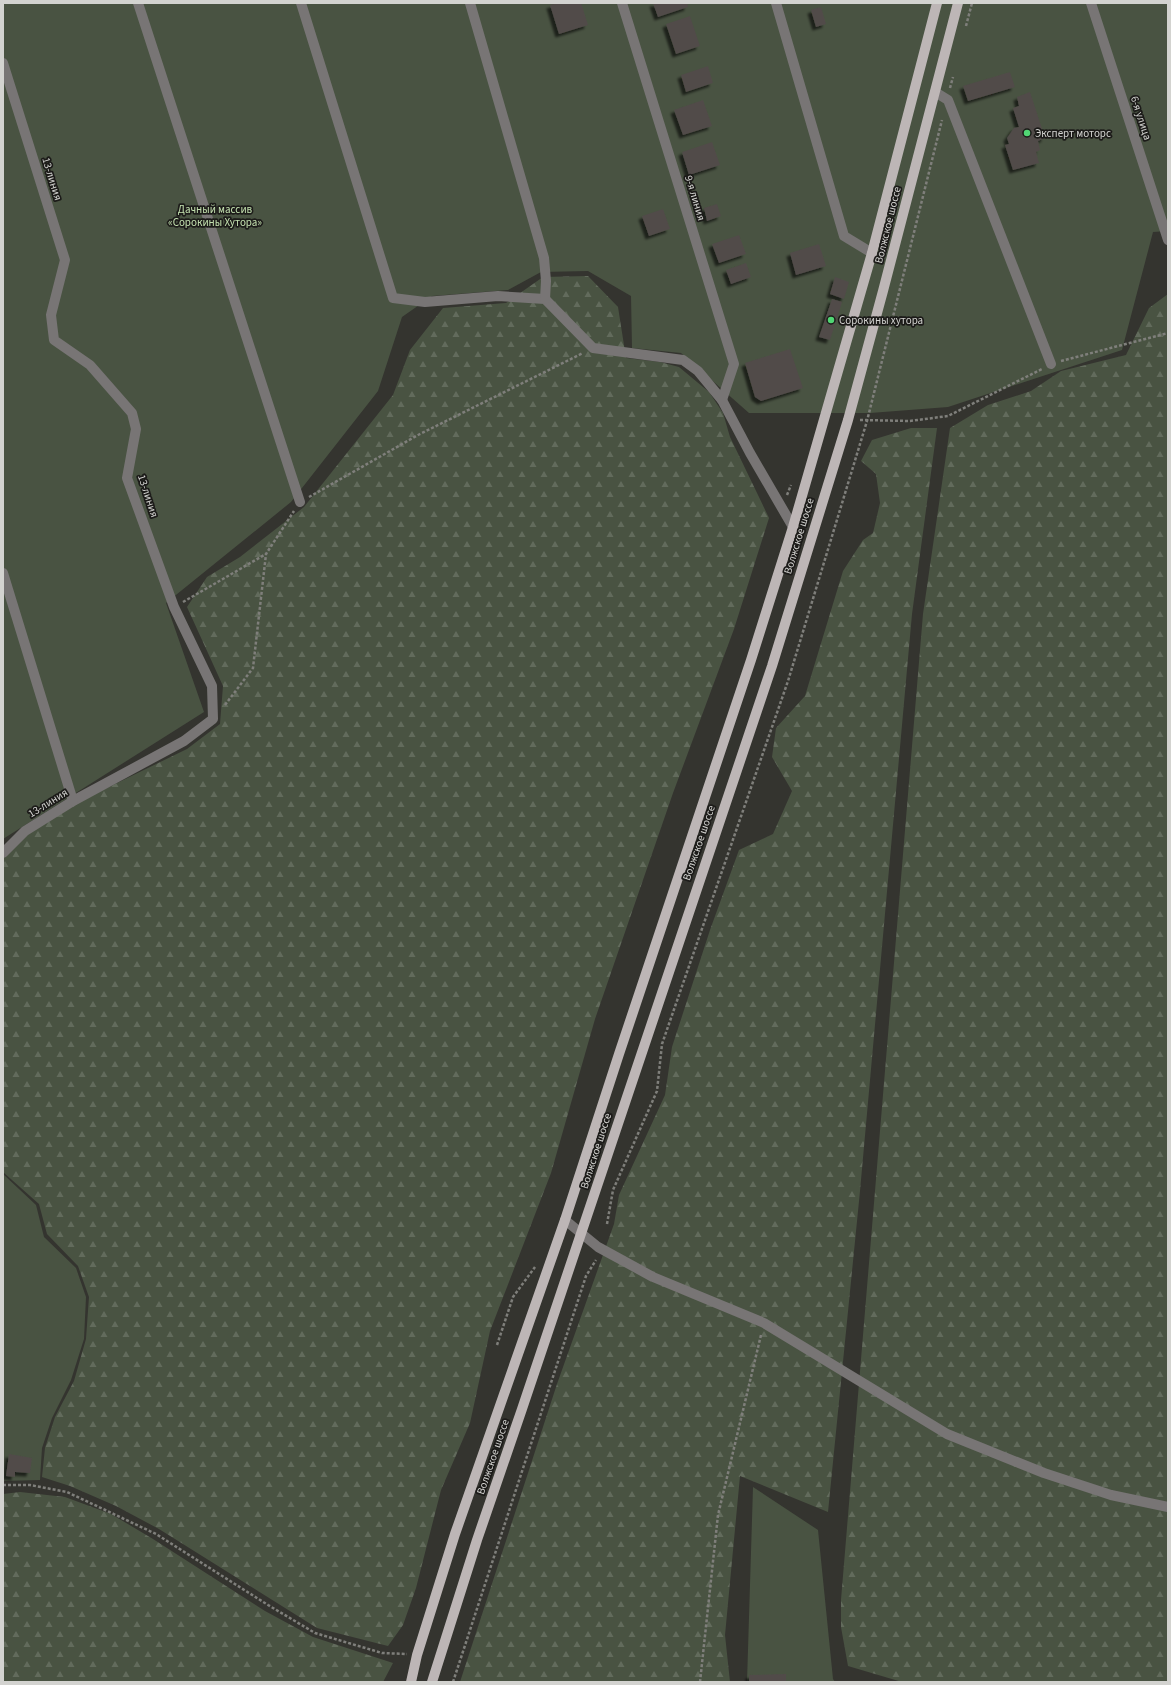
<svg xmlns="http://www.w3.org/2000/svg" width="1171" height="1685" font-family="'Source Sans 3',sans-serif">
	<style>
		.green { fill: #495342 }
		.forest { fill: url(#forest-firs) }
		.building { fill: #514b49; filter: url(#shadow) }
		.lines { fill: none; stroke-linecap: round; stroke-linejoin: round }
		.path { stroke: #7f7f7b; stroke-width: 2.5; stroke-dasharray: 3 2; stroke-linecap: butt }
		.minor { stroke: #787575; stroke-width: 10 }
		.major { stroke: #bdb6b6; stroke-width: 10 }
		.poi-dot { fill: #51d674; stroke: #1c1b19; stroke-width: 1.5 }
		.labels { text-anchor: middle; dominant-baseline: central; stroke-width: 3.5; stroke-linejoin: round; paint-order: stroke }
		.street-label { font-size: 11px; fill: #d3d3d0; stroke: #1c1b19 }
		.poi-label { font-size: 11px; fill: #d3d3d0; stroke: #1c1b19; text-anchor: start }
		.park-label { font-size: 11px; fill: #c3e0af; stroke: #1c1b19 }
	</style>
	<defs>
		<pattern id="forest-firs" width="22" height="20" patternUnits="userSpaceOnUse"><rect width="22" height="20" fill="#495342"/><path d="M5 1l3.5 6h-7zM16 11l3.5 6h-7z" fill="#626b5c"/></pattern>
		<filter id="shadow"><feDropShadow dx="-3.5" dy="3.5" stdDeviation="1" flood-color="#0009"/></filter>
	</defs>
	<rect width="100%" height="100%" fill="#34342f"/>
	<g class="green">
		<polygon points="3,3 1168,3 1168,231 1153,232 1122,350 948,407 870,413 749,413 681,353 632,348 631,296 588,271 541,272 508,290 432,296 402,317 378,391 291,502 166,603 204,712 3,839"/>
		<polygon points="3,1174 36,1205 44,1237 76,1268 86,1297 84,1339 71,1380 52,1418 42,1448 40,1480 3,1481"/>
		<polygon points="753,1487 818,1530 833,1679 835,1682 747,1682"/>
	</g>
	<g class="forest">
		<polygon points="588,276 618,307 626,358 660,362 679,367 709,392 723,413 730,437 769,518 734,629 673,793 595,1019 551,1173 490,1331 470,1423 441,1490 416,1588 403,1625 388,1646 317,1628 159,1529 116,1506 70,1486 42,1477 45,1448 55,1417 74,1381 86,1339 89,1297 78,1266 47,1234 39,1204 3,1172 3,859 25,835 76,803 187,749 220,724 223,686 187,607 207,577 240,557 304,507 393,395 410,350 443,308 506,303 543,277"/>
		<polygon points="1168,294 1168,1682 902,1682 848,1666 841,1627 841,1600 923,614 950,428 988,405 1031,391 1061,371 1126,355 1149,308"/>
		<polygon points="911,428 937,428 912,614 860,1191 828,1512 740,1476 725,1635 730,1682 460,1682 557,1384 614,1224 619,1195 665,1095 672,1047 710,930 739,850 773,834 792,791 772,757 776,728 805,696 843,571 863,540 873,533 880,503 876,474 861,461 872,440"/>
		<polygon points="20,1492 65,1497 111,1514 153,1539 265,1611 313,1637 393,1663 383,1682 3,1682 3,1494"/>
	</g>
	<g class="building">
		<polygon points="558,3 581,3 588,25 559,34 550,5"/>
		<polygon points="653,3 687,3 688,7 658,17"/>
		<polygon points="821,7 826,24 816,27 811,10"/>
		<polygon points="690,16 700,46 676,54 666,24"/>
		<polygon points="708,66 713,83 686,92 681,75"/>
		<polygon points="1010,72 1015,87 968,101 963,86"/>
		<polygon points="1030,92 1045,138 1038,141 1040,150 1036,152 1039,163 1013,170 1005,145 1009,144 1007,138 1014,128 1019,127 1013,108 1019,106 1017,97"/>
		<polygon points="703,100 712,126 683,135 674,110"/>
		<polygon points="712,142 720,165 689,175 682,152"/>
		<polygon points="717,204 721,216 707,221 704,208"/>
		<polygon points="663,209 670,229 649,236 642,216"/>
		<polygon points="739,235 746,254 719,263 712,244"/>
		<polygon points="819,244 826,266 796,275 790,253"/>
		<polygon points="746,263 751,277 731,284 726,270"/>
		<polygon points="835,277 849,282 844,299 830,294"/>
		<polygon points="832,299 842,302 830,340 819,337"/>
		<polygon points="790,349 803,388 761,401 755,397 745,363"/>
		<polygon points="9,1454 32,1458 30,1473 15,1472 15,1477 6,1476"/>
		<polygon points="786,1674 786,1681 749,1682 749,1675"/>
	</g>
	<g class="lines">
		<g class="path">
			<polyline points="966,26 972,3"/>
			<polyline points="950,88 953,77"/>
			<polyline points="1061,361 1168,333"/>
			<polyline points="860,420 910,421 948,416 1042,369"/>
			<polyline points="787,495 791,485"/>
			<polyline points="309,497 418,435 583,353"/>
			<polyline points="183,602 266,554"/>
			<polyline points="225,705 253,668 266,554 294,511"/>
			<polyline points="607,1224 613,1190 657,1091 662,1044 788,681 867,421 942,120"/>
			<polyline points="497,1345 513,1297 535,1267"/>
			<polyline points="3,1485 30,1485 67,1492 156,1534 268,1605 315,1633 382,1653 407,1654"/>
			<polyline points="453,1682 586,1276 596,1260"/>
			<polyline points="700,1682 718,1515 761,1335"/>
		</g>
		<g class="minor">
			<polyline points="138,3 300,502"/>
			<polyline points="301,3 393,298 425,302 498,296 545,299 593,348 683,360 698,371 722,400 750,453 793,527"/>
			<polyline points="470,3 544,258 546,281 545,299"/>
			<polyline points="622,3 734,364 722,400"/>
			<polyline points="776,3 844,236 872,253"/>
			<polyline points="1091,3 1168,240"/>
			<polyline points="3,63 65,260 51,315 54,340 90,365 132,413 136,429 127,478 174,607 212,686 213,719 184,741 73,801 25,831 3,853"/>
			<polyline points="935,92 948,100 1051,364"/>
			<polyline points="3,573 73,801"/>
			<polyline points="565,1220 598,1247 653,1277 764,1323 947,1434 1044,1473 1111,1495 1168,1507"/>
		</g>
		<g class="major">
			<polyline points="411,1682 417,1655 455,1534 565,1220 619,1054 751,660 793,527 872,253 937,3"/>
			<polyline points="432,1682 477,1540 522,1409 772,666 848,420 883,291 958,3"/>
		</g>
	</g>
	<g class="poi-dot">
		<circle cx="1027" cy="133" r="4"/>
		<circle cx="831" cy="320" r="4"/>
	</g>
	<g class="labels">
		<g class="street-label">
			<text transform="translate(1141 118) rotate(72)">6-я улица</text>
			<text transform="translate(52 179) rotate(73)">13-линия</text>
			<text transform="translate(695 198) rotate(73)">9-я линия</text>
			<text transform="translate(888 225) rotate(-76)">Волжское шоссе</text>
			<text transform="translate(148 496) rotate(72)">13-линия</text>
			<text transform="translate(799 536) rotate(-73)">Волжское шоссе</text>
			<text transform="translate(48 803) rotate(-32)">13-линия</text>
			<text transform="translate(699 843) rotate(-71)">Волжское шоссе</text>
			<text transform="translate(596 1151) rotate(-72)">Волжское шоссе</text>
			<text transform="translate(493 1457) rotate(-71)">Волжское шоссе</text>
		</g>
		<g class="poi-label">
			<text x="1035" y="133">Эксперт моторс</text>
			<text x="839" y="320">Сорокины хутора</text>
		</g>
		<g class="park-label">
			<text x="215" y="209">Дачный массив<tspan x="215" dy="13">«Сорокины Хутора»</tspan></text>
		</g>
	</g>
	<rect width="1171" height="1685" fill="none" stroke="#d3d3d0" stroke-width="8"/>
</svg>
